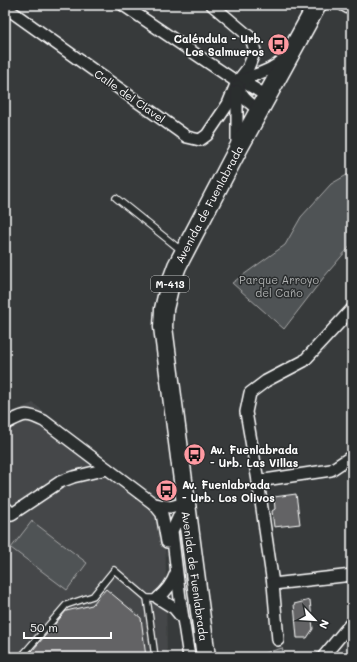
<svg xmlns="http://www.w3.org/2000/svg" width="357" height="662" font-family="Mali,sans-serif">
	<style>
		.built { fill: #444748 }
		.green { fill: #505354; stroke: #a8a9aa }
		.building { fill: #636465; stroke: #fff }
		.lines { fill: none; stroke-linecap: round; stroke-linejoin: round }
		.lane-casing { stroke: #fff; stroke-width: 8 }
		.street-casing { stroke: #fff; stroke-width: 14 }
		.primary-casing { stroke: #fff; stroke-width: 21 }
		.lane { stroke: #2a2d2e; stroke-width: 5.5 }
		.street { stroke: #2a2d2e; stroke-width: 11 }
		.primary { stroke: #2a2d2e; stroke-width: 18 }
		.labels { text-anchor: middle; dominant-baseline: central; stroke-width: 3; stroke-linejoin: round; paint-order: stroke }
		.shield { fill: #2a2d2e; stroke: #bfc0c0; stroke-width: 1 }
		.shield-label { font-size: 10px; font-weight: bold; fill: #fff }
		.poi-label { font-size: 11px; font-weight: bold; fill: #fff; stroke: #2a2d2e; text-anchor: start }
		.street-label { font-size: 11px; fill: #fff; stroke: #2a2d2e }
		.park-label { font-size: 11px; fill: #b0b2b2; stroke: #2a2d2e }
	</style>
	<rect width="100%" height="100%" fill="#373a3b"/>
	<filter id="ink" filterUnits="userSpaceOnUse"><feTurbulence type="fractalNoise" baseFrequency=".025" numOctaves="2"/><feDisplacementMap in="SourceGraphic" scale="8" xChannelSelector="R" yChannelSelector="G"/><feConvolveMatrix kernelMatrix="1 2 1 2 8 2 1 2 1" color-interpolation-filters="sRGB"/></filter>
	<g filter="url(#ink)">
		<g class="built">
			<polygon points="33,403 165,507 167,657 5,657 5,415"/>
			<polygon points="352,640 352,657 337,657"/>
		</g>
		<g class="green">
			<polygon points="352,172 352,244 324,277 284,329 232,283 285,245 301,217 331,184"/>
			<polygon points="32,521 87,563 67,590 11,548"/>
			<polygon points="282,648 285,657 252,657"/>
		</g>
		<g class="building">
			<polygon points="296,494 300,524 274,527 272,511 275,509 274,497"/>
			<polygon points="106,589 141,618 146,657 27,657 66,611 92,605"/>
			<polygon points="310,600 313,629 307,638 297,638 294,604"/>
		</g>
		<g class="lines">
			<defs>
				<g id="lane">
					<polyline points="116,198 182,251"/>
					<polyline points="147,598 155,657"/>
					<polyline points="21,657 66,605 93,596 114,570 147,598 158,598"/>
				</g>
				<g id="street">
					<polyline points="123,5 237,82 245,83 267,96"/>
					<polyline points="343,5 352,10"/>
					<polyline points="5,7 187,137 200,140 207,135 228,104 237,82 248,68 255,51 251,38 212,5"/>
					<path d="M240 81C255 74 272 71 284 59"/>
					<path d="M238 86C241 98 250 103 259 110"/>
					<polyline points="237,91 237,147"/>
					<polyline points="352,309 304,361 266,381 250,393 246,412 258,481 273,584 352,575"/>
					<path d="M5 424C23 415 24 411 44 421L154 504 170 507 185 503"/>
					<polyline points="258,481 331,470 352,456"/>
					<polyline points="185,503 172,531 180,599 189,657"/>
					<polyline points="154,504 162,514 167,542"/>
					<polyline points="5,507 12,514 60,482 73,477 107,469"/>
					<path d="M176 573C172 584 167 591 158 598L174 608 183 619"/>
					<polyline points="273,584 278,640"/>
					<polyline points="323,657 352,622"/>
				</g>
				<polyline id="primary" points="206,657 163,327 164,309 169,288 177,266 238,149 317,5"/>
			</defs>
			<use href="#lane" class="lane-casing"/>
			<use href="#street" class="street-casing"/>
			<use href="#primary" class="primary-casing"/>
			<use href="#lane" class="lane"/>
			<use href="#street" class="street"/>
			<use href="#primary" class="primary"/>
		</g>
	</g>
	<defs>
		<symbol id="bus-disc" viewBox="-11 -11 22 22"><circle r="9.5" fill="#ff9aa2" stroke="#2a2d2e"/><path d="M-5-6H5V4H4V6H2V4H-2V6H-4V4H-5ZM-3.5-4V0h7V-4ZM-3.5 1.2v1.5H-2V1.2ZM2 1.2v1.5H3.5V1.2Z" fill="#111"/></symbol>
	</defs>
	<g fill-rule="evenodd">
		<use href="#bus-disc" x="266" y="32" width="25" height="25"/>
		<use href="#bus-disc" x="182" y="442" width="25" height="25"/>
		<use href="#bus-disc" x="154" y="478" width="25" height="25"/>
	</g>
	<g class="labels">
		<rect class="shield" x="151" y="276" width="38" height="16" rx="3"/>
		<g class="shield-label">
			<text x="170" y="284">M-413</text>
		</g>
		<g class="poi-label">
			<text x="264" y="38" text-anchor="end">Caléndula - Urb.<tspan x="264" dy="13">Los Salmueros</tspan></text>
			<text x="210" y="449">Av. Fuenlabrada<tspan x="210" dy="13">- Urb. Las Villas</tspan></text>
			<text x="182" y="484">Av. Fuenlabrada<tspan x="182" dy="13">- Urb. Los Olivos</tspan></text>
		</g>
		<g class="street-label">
			<text transform="translate(130 96) rotate(35)">Calle del Clavel</text>
			<text transform="translate(209 204) rotate(-62)">Avenida de Fuenlabrada</text>
			<text transform="translate(195 576) rotate(82)">Avenida de Fuenlabrada</text>
		</g>
		<g class="park-label">
			<text x="279" y="279">Parque Arroyo<tspan x="279" dy="13">del Caño</tspan></text>
		</g>
	</g>
	<rect width="357" height="662" fill="none" stroke="#2a2d2e" stroke-width="20"/>
	<rect x="10" y="10" width="337" height="642" fill="none" stroke="#fff" stroke-width="1.5" filter="url(#ink)"/>
	<g transform="translate(315 620) rotate(115)" stroke="#2a2d2e" stroke-width="3" paint-order="stroke">
	<path d="M0-3L7 15L0 10L-7 15Z" fill="#ffffff"/>
	<text y="-6" font-size="11" font-weight="bold" text-anchor="middle" fill="#ffffff">N</text>
	</g>
	<path d="M24 632v6h87v-6" fill="none" stroke="#ffffff" stroke-width="2"/>
	<text x="30" y="632" font-size="12" fill="#ffffff" stroke="#2a2d2e" stroke-width="3" paint-order="stroke">50 m</text>
</svg>
